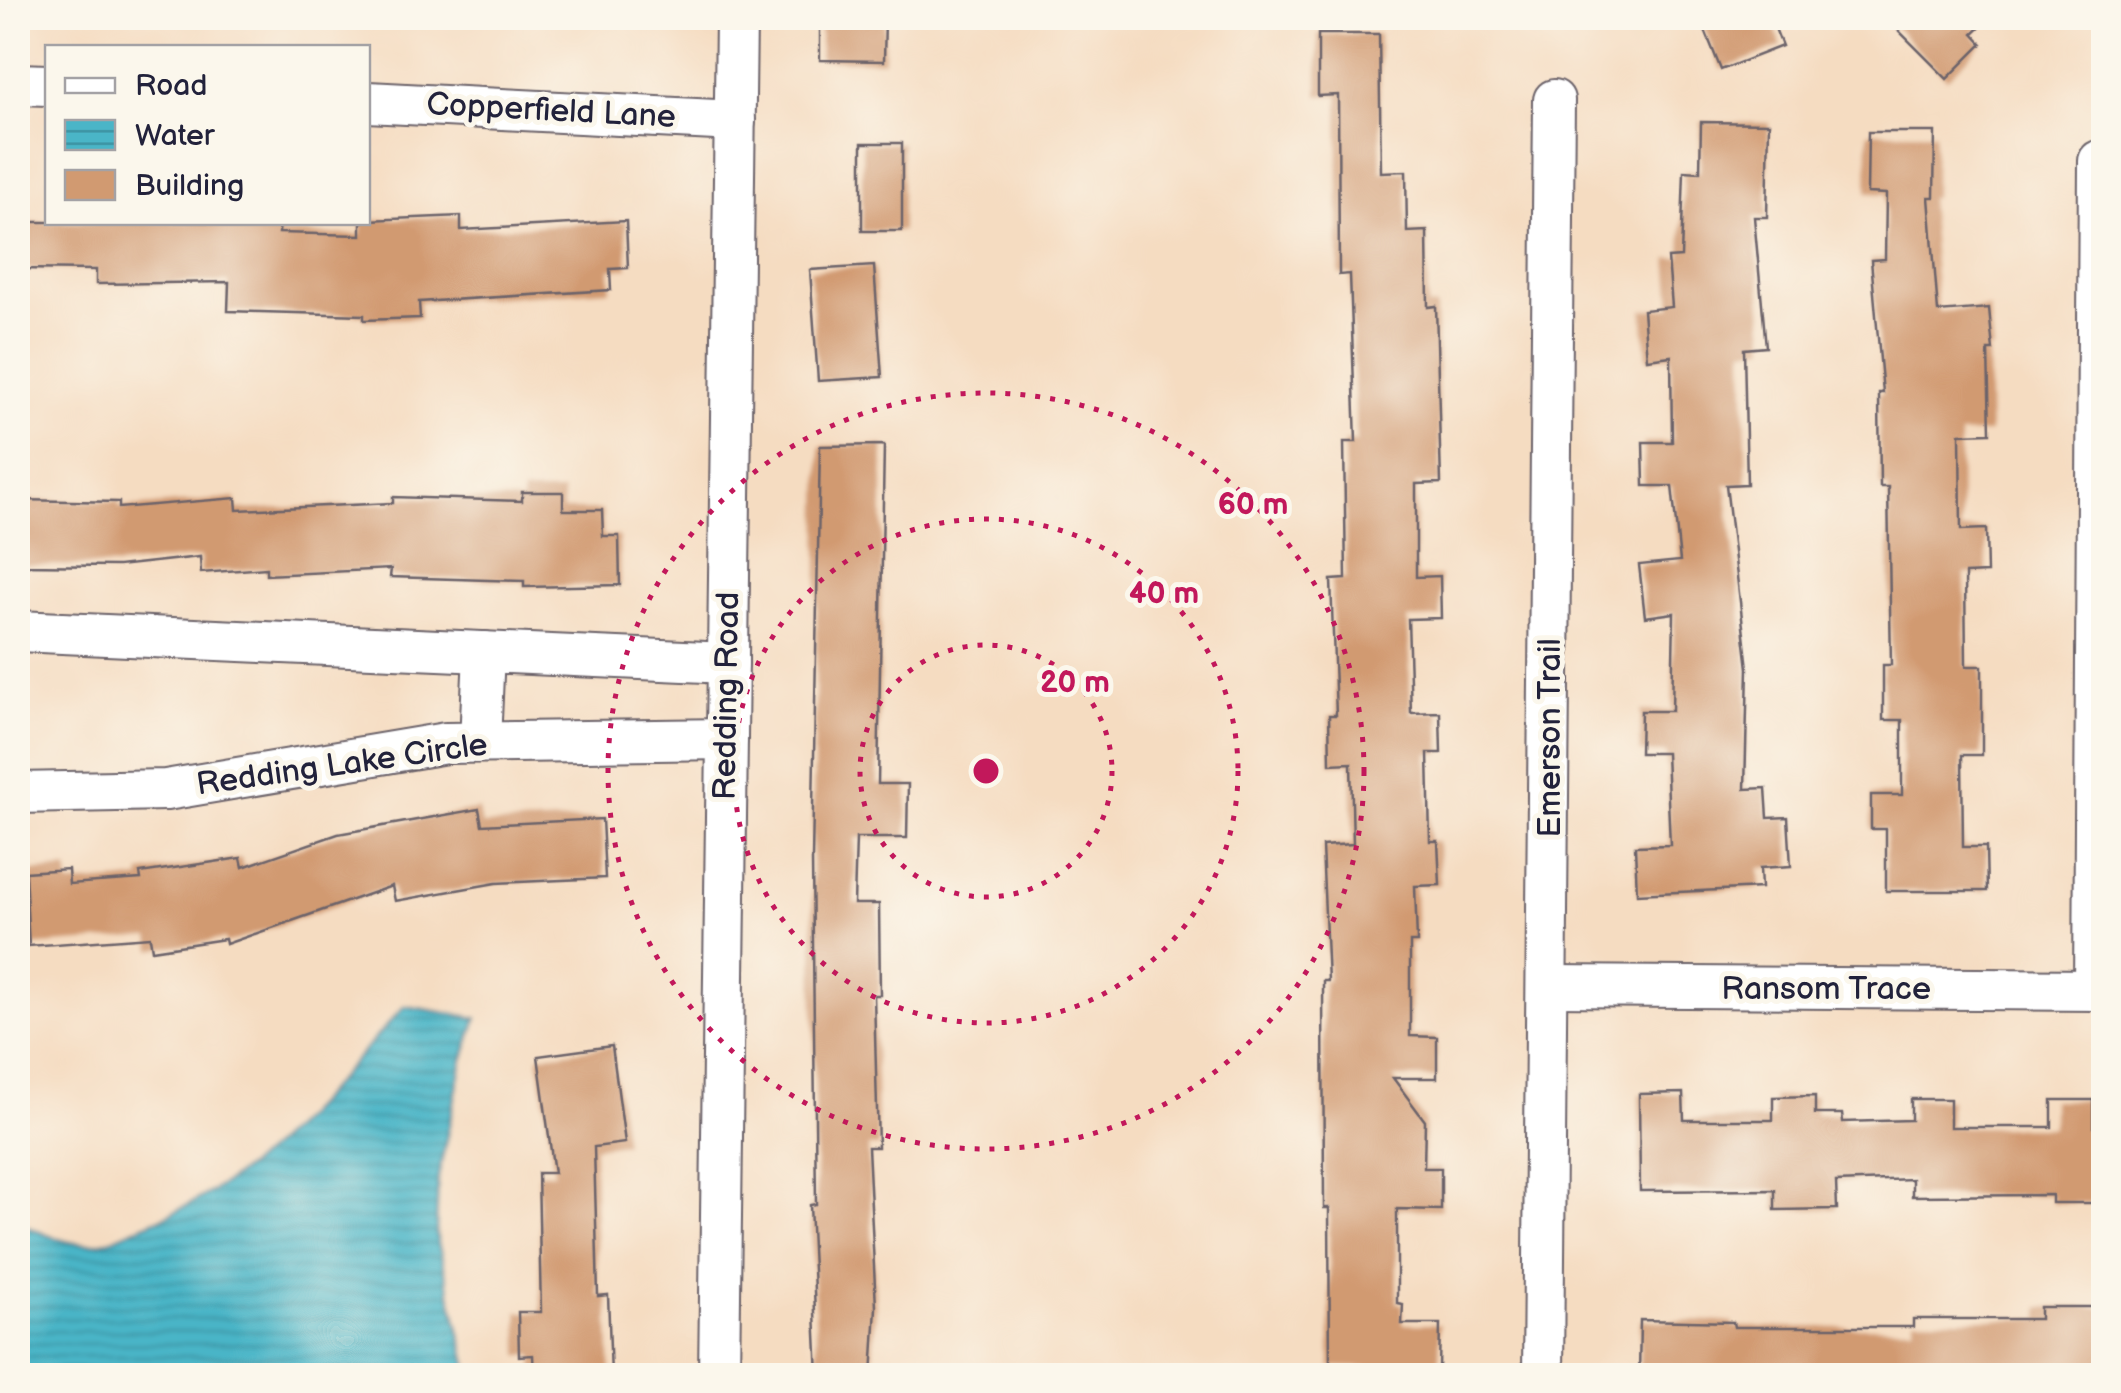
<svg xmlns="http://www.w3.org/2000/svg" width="2121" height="1393" font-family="'Balsamiq Sans',sans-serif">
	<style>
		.water { fill: url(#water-rules); stroke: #366c81; stroke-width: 2.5 }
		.building { fill: #d19a71 }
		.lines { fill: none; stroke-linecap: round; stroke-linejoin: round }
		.minor-casing { stroke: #6c636a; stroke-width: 44 }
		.minor { stroke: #fff; stroke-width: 40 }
		.ring { fill: none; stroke: #c2185b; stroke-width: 5; stroke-dasharray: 5 10 }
		.labels { text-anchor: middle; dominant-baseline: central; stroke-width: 10; stroke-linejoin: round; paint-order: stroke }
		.street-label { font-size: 32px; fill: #22223b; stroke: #fbf7ec }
		.centre { fill: #c2185b; stroke: #fbf7ec; stroke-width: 5 }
		.ring-label { font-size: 30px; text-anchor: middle; font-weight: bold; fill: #c2185b; stroke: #fbf7ec; stroke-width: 10; stroke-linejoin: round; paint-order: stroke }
	</style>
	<defs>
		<pattern id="water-rules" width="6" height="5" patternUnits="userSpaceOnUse" patternTransform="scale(2.5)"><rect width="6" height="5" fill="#4ab5c7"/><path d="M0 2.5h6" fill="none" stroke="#3d93a3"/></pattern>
	</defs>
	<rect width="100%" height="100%" fill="#fbf7ec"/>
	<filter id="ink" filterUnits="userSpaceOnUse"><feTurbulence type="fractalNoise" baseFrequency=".01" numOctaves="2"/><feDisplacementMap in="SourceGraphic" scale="20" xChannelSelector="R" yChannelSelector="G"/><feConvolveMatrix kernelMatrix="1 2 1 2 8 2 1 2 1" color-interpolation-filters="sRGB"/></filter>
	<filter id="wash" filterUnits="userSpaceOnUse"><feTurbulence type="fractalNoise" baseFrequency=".0048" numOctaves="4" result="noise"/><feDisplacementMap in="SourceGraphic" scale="40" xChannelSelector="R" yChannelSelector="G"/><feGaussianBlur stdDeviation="2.25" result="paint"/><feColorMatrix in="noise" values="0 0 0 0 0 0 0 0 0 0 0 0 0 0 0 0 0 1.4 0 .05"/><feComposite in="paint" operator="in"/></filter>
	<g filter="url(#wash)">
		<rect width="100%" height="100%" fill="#f5dcc1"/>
		<path class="water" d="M405 1006 477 1018 463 1060 438 1177 436 1234 470 1375H18V1222C41 1233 72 1248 99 1243 115 1240 133 1229 149 1223 270 1174 319 1096 405 1006Z"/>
		<g id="blocks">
			<g class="building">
				<polygon points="820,18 885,18 884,61 820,60"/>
				<polygon points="1700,18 1771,18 1782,46 1721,70"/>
				<polygon points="1886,18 1990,18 1973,34 1982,44 1947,79"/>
				<polygon points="1318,34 1379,34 1381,172 1406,171 1407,232 1427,231 1428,307 1436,306 1441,483 1416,484 1416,577 1440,576 1441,618 1408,619 1411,713 1440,712 1441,753 1428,753 1430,841 1438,841 1440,885 1415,886 1417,942 1410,942 1410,1036 1437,1037 1437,1078 1393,1078 1425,1121 1424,1168 1441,1168 1441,1210 1397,1209 1397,1303 1403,1304 1402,1324 1440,1324 1439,1369 1330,1367 1329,1208 1324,1208 1323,981 1328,981 1322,846 1353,844 1351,763 1330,764 1329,715 1336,715 1331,580 1346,579 1344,442 1356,442 1350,274 1339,275 1338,95 1318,96"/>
				<polygon points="1701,122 1769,123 1767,217 1754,217 1766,347 1744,349 1747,484 1726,485 1748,668 1745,789 1766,788 1768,818 1788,817 1791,866 1760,868 1761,888 1637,894 1635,846 1670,845 1666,753 1640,753 1641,711 1672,711 1674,613 1645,617 1639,565 1680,561 1672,486 1644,486 1643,442 1672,442 1671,356 1647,359 1643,310 1672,307 1668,258 1681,257 1684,171 1700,172"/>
				<polygon points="1868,132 1935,132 1934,197 1929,197 1938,312 1989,308 1993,350 1988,350 1990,433 1960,434 1961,530 1986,529 1987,573 1965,574 1966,666 1982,666 1982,755 1962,755 1963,847 1986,847 1987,891 1886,891 1886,829 1871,829 1871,795 1902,795 1902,720 1883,720 1883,665 1891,665 1888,487 1880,487 1879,393 1883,393 1871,260 1885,259 1886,194 1867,193"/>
				<rect x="862" y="143" width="40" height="88"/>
				<polygon points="461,216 461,230 626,221 628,268 610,269 611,290 419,302 420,318 364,320 364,315 228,311 229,282 96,284 96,270 18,269 18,222 280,222 279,233 361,235 361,222 368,220"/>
				<polygon points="874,266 882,377 818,381 810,270"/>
				<polygon points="884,445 878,784 908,784 907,838 856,838 854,904 879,904 880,995 874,995 878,1147 868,1147 876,1307 872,1376 818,1376 810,1205 816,1204 812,859 820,446"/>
				<polygon points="522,492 563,492 563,510 602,510 603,536 619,536 620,585 524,587 524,581 390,577 391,569 266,575 266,568 201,573 200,557 118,566 18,565 18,500 119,502 119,508 236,498 237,510 393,503 393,497 522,501"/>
				<polygon points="479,809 482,825 602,819 605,878 496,883 395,901 392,886 226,944 225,939 152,950 150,937 29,946 25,872 68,869 69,884 141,879 140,873 241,858 243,867 338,834"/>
				<polygon points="612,1046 625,1143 594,1147 598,1296 608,1295 611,1376 534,1376 533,1355 519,1356 518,1312 541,1312 538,1173 554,1173 538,1056"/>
				<polygon points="1683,1093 1684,1120 1773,1120 1773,1097 1815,1096 1815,1114 1842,1114 1843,1122 1911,1120 1911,1099 1950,1099 1950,1127 2052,1127 2052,1100 2093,1100 2093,1127 2104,1127 2104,1203 2052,1203 2052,1195 1912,1196 1912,1179 1836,1182 1837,1209 1775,1210 1775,1190 1640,1191 1639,1094"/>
				<polygon points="2040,1307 2104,1307 2104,1376 1639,1376 1640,1320 1733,1322 1734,1327 1913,1327 1913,1319 2040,1319"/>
			</g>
		</g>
	</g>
	<g filter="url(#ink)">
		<use href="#blocks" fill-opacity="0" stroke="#6c636a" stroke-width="2.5"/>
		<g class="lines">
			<defs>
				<g id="minor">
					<polyline points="18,84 48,85"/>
					<polyline points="368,102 735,121"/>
					<polyline points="18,631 728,663"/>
					<polyline points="480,742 484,652"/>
					<polyline points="18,793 166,790 446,743 727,739"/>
					<polyline points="1549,986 2104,990"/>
					<polyline points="2094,990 2099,161"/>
					<polyline points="719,1376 736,18"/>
					<polyline points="1543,1376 1554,100"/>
				</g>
			</defs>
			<use href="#minor" class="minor-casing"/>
			<use href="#minor" class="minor"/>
		</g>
	</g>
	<g class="ring">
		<circle cx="986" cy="771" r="126"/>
		<circle cx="986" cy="771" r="252"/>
		<circle cx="986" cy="771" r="378"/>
	</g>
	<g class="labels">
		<g class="street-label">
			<text transform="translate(551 111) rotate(3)">Copperfield Lane</text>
			<text transform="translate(727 696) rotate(-89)">Redding Road</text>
			<text transform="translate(1550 738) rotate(-90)">Emerson Trail</text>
			<text transform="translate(342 765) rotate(-8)">Redding Lake Circle</text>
			<text x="1826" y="989">Ransom Trace</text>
		</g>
	</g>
	<circle cx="986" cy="771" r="15" class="centre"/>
	<g class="ring-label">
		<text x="1253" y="514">60 m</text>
		<text x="1164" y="603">40 m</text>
		<text x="1075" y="692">20 m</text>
	</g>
	<rect width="2121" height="1393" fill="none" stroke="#fbf7ec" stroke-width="60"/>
	<rect x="45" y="45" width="325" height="180" fill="#fbf7ec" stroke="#a4a2a5" stroke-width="2.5"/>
	<rect x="65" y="78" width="50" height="15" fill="#ffffff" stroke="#a4a2a5" stroke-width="2.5"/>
	<text x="135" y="95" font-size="30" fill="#22223b">Road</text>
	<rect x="65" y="120" width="50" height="30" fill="url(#water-rules)" stroke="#a4a2a5" stroke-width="2.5"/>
	<text x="135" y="145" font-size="30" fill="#22223b">Water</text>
	<rect x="65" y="170" width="50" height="30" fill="#d19a71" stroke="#a4a2a5" stroke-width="2.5"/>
	<text x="135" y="195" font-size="30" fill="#22223b">Building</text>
</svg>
